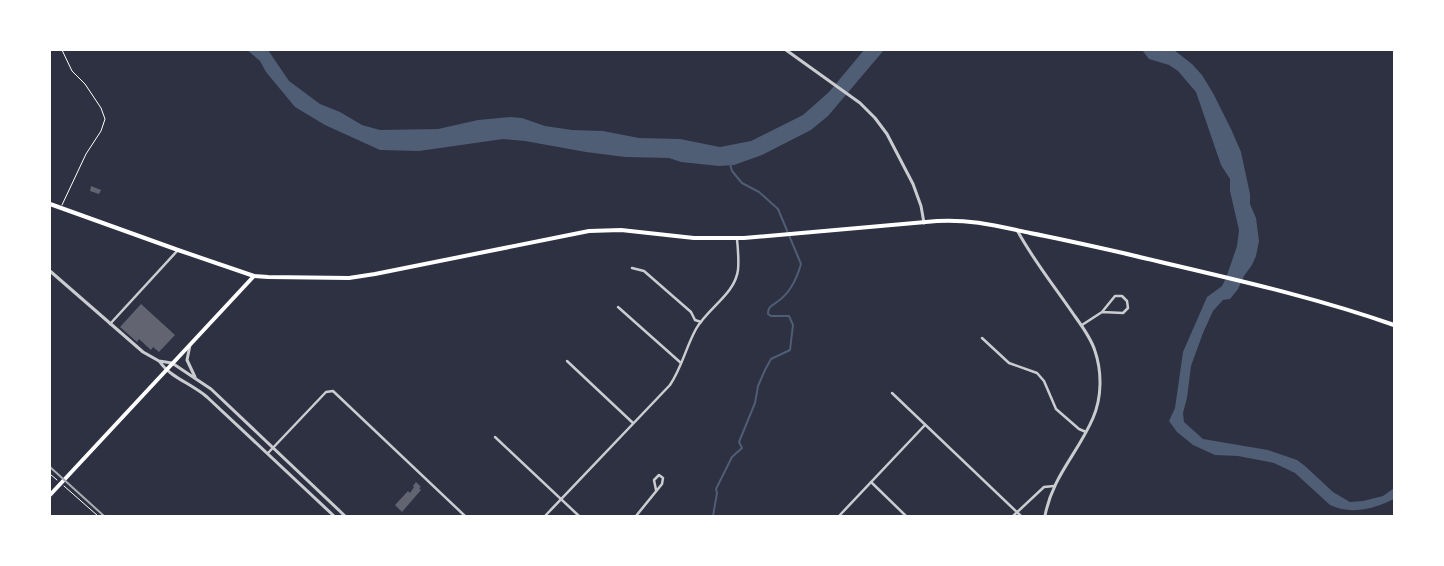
<svg xmlns="http://www.w3.org/2000/svg" width="1444" height="566" font-family="'Varela Round',sans-serif">
	<style>
		.water { fill: #4f5d75 }
		.lines { fill: none; stroke-linecap: round; stroke-linejoin: round }
		.stream { stroke: #4f5d75; stroke-width: 2 }
		.building { fill: #626471 }
		.path { stroke: #fff; stroke-width: 1 }
		.minor { stroke: #caccd0; stroke-width: 2.5 }
		.tertiary { stroke: #caccd0; stroke-width: 3 }
		.secondary { stroke: #fff; stroke-width: 4 }
		.rail { stroke: #abadb3; stroke-width: 2 }
	</style>
	<rect width="100%" height="100%" fill="#2d3142"/>
	<g class="water">
		<polygon points="247,50 268,50 289,81 320,104 340,112 362,125 380,130 438,129 478,120 510,117 522,118 545,126 572,130 603,131 639,138 680,139 720,147 751,141 803,115 829,92 864,50 884,50 828,116 811,130 762,155 734,165 719,166 681,162 669,158 625,157 586,152 525,141 503,139 419,151 380,150 325,125 295,107 266,72 260,61"/>
		<path d="M1142 50H1174L1192 64 1202 75 1213 93 1231 129 1241 152 1250 194V204L1256 218 1259 241 1256 256 1252 265 1244 276 1238 289 1230 299 1223 300 1213 311 1203 333 1191 366 1187 398 1183 413 1184 422 1203 439 1268 450 1297 460 1305 466 1333 492 1350 502 1363 501 1383 496 1394 488V499C1374 509 1351 515 1330 505L1295 473 1274 463 1238 456 1215 455 1193 445 1177 432 1169 421 1175 408 1183 352 1207 297 1222 286 1226 278 1237 246 1239 230 1230 191V179L1221 165 1196 92 1178 71 1169 65 1149 59Z"/>
	</g>
	<g class="lines">
		<path class="stream" d="M713 516 717 493 716 489 732 457 742 448 739 442 755 403 758 386 765 370 771 359 790 350 793 325 789 316H771L768 314C768 306 772 306 777 302 789 294 797 278 801 264L778 209 759 192 742 183 732 171 730 164"/>
	</g>
	<g class="building">
		<polygon points="91,186 101,190 99,194 90,191"/>
		<polygon points="141,304 175,335 159,352 153,347 151,350 139,339 137,342 120,327"/>
		<polygon points="416,482 421,487 419,488 421,490 402,512 395,505 408,491 410,493 414,487 413,486"/>
	</g>
	<g class="lines">
		<g class="path">
			<polyline points="62,50 72,71 85,84 101,108 105,119 101,131 86,154 62,205"/>
			<polyline points="50,474 57,480"/>
			<polyline points="64,486 98,516"/>
		</g>
		<g class="minor">
			<polyline points="632,268 644,271 691,312 695,320 701,322"/>
			<polyline points="618,307 681,363"/>
			<polyline points="110,324 178,250"/>
			<polyline points="1082,325 1102,312 1123,313 1128,308 1127,301 1122,296 1115,296 1102,312"/>
			<polyline points="982,338 1009,363 1037,373 1044,381 1056,409 1079,429 1086,432"/>
			<polyline points="567,361 633,423"/>
			<polyline points="892,393 1021,516"/>
			<polyline points="495,437 579,516"/>
			<polyline points="268,453 326,392 333,391 465,516"/>
			<polyline points="871,482 906,516"/>
			<path d="M545 516 670 385C682 367 686 347 696 329 708 308 735 294 738 270 739 260 738 249 737 239"/>
			<polyline points="636,516 662,484 663,478 659,475 654,480 656,490"/>
			<polyline points="839,516 925,425"/>
			<polyline points="1013,516 1044,487 1054,486"/>
		</g>
		<g class="tertiary">
			<polyline points="786,50 860,103 875,118 887,134 913,184 921,206 924,223"/>
			<path d="M1017 230C1033 260 1055 287 1074 315 1082 326 1091 338 1095 351 1102 372 1102 397 1093 418 1078 453 1052 477 1045 516"/>
			<polyline points="50,271 143,352 159,361 172,363 211,389 345,516"/>
			<polyline points="190,345 187,360 195,377"/>
			<path d="M160 362C170 377 192 384 207 397L334 516"/>
		</g>
		<g class="secondary">
			<path d="M50 204 178 250 254 276 268 277 349 278 375 274 589 231 621 230 694 238H744L937 221C971 219 997 226 1030 233 1061 239 1092 246 1123 253 1214 275 1306 294 1394 325"/>
			<polyline points="50,495 254,276"/>
		</g>
		<polyline class="rail" points="50,467 104,516"/>
	</g>
	<rect width="1444" height="566" fill="none" stroke="#ffffff" stroke-width="102"/>
</svg>
